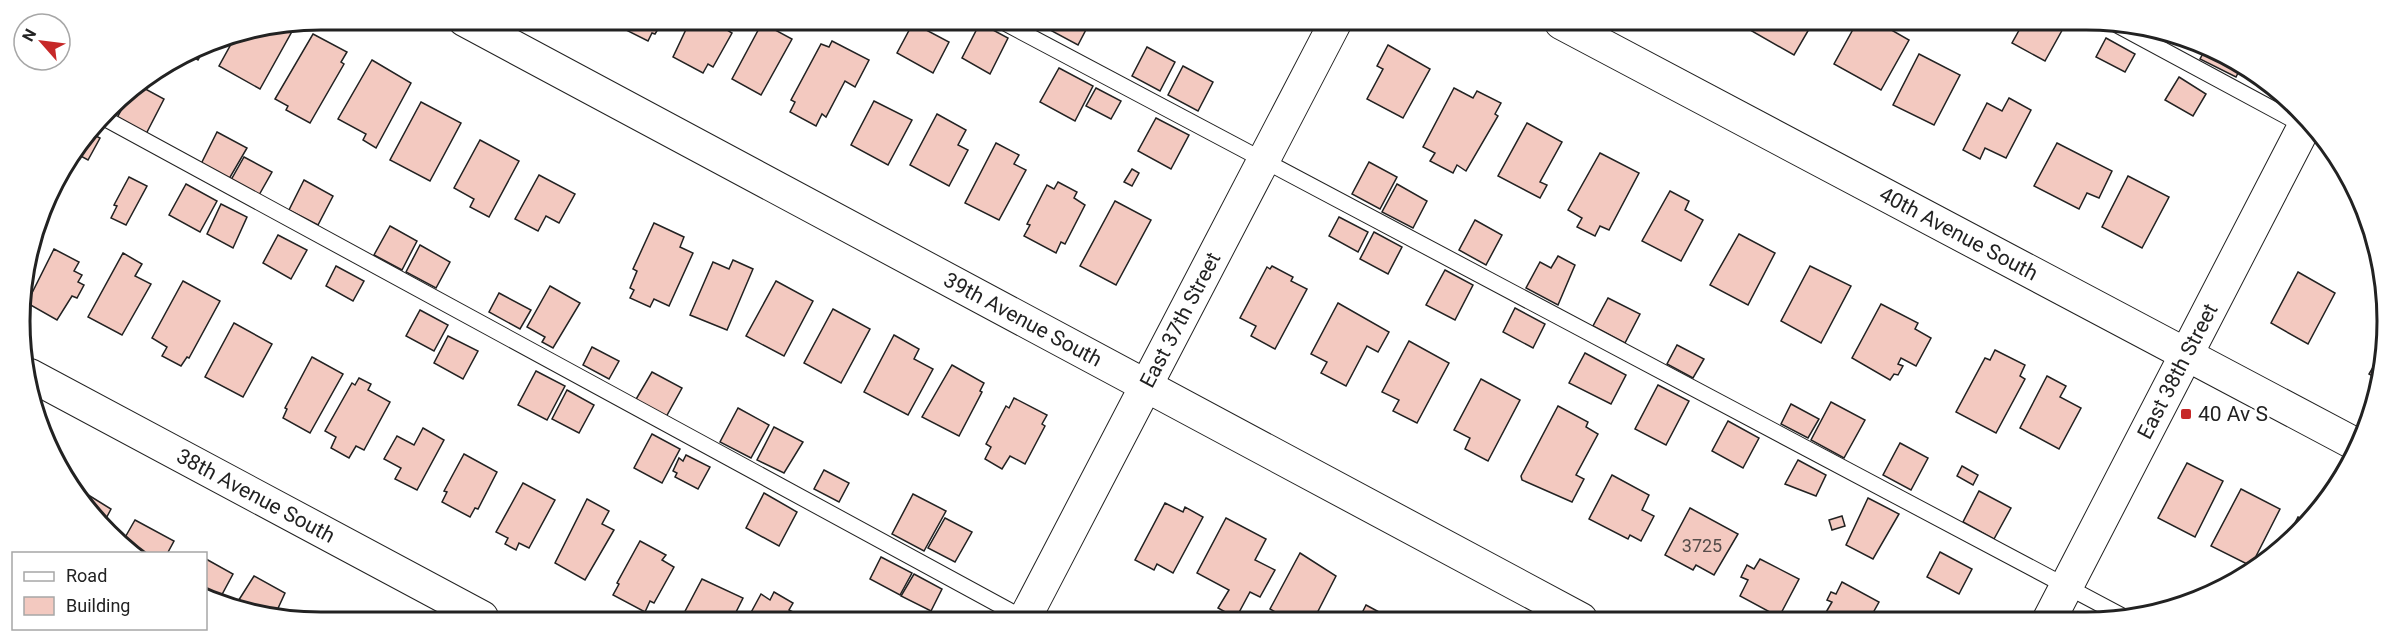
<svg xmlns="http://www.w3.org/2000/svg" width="2407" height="642" font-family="Roboto,sans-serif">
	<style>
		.building { fill: #f3c9c0; stroke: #222; stroke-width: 1.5 }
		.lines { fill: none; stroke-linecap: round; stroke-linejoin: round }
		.lane-casing { stroke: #222; stroke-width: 17 }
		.street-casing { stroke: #222; stroke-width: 34 }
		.secondary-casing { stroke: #222; stroke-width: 35 }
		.lane { stroke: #fff; stroke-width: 15 }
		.street { stroke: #fff; stroke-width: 32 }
		.secondary { stroke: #fff; stroke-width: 33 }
		.poi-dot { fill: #c62828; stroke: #fff; stroke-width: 2 }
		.labels { text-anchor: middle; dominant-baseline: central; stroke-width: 4.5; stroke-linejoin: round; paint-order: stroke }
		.number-label { font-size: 18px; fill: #564c4a }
		.street-label { font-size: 21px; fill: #222; stroke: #fff }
		.poi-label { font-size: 21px; fill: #222; stroke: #fff; text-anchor: start }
		.rim { fill: none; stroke: #222; stroke-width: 3 }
	</style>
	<rect width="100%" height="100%" fill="#fff"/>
	<g class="building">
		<polygon points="618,20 663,21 655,34 652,33 648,41 616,25"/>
		<polygon points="690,21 709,21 716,25 719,21 732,21 727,30 732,33 713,67 708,64 703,73 673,57"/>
		<polygon points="1054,22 1090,22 1078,45 1050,30"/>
		<polygon points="762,23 792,39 761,95 732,79"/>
		<polygon points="913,23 949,42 933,73 897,53"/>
		<polygon points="980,23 1008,38 990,74 962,58"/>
		<polygon points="1753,24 1812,24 1794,55 1750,30"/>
		<polygon points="1856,24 1881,24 1909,40 1881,90 1834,64"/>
		<polygon points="293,25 295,26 260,89 219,66 235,37"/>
		<polygon points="2022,25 2065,25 2045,61 2012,43"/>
		<polygon points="313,34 347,52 341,62 344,64 310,123 286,110 288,106 275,99"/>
		<polygon points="2106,38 2135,54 2125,72 2096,57"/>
		<polygon points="832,41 869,60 855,87 845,81 826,117 822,114 816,126 790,112 795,102 791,100 821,44 829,47"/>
		<polygon points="208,42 198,60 188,54 206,42"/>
		<polygon points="1388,45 1430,69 1403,118 1367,99 1383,69 1377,66"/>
		<polygon points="1147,47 1175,62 1160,91 1132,76"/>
		<polygon points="2205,50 2242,65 2236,77 2200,59"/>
		<polygon points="1919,54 1960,75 1934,125 1893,105"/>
		<polygon points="372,60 411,83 376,148 363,140 366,134 338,119"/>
		<polygon points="1183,66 1213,82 1198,111 1168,95"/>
		<polygon points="1059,68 1093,86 1075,121 1040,102"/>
		<polygon points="2179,77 2206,94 2193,116 2165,100"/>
		<polygon points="138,85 164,99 146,134 117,118 133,88"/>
		<polygon points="1096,88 1121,101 1111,119 1086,106"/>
		<polygon points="1454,88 1473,98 1477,91 1501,103 1495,114 1498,116 1466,171 1457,165 1453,173 1430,161 1435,153 1423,147"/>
		<polygon points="2009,98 2031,110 2006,158 1985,148 1980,159 1963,150 1987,103 2002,111"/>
		<polygon points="874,101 912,120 888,165 851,145"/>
		<polygon points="421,102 461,123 430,181 390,160"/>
		<polygon points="937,114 966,130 958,145 968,150 949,186 910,165"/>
		<polygon points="1156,118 1189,135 1171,169 1138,151"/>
		<polygon points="1527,123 1562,142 1540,182 1547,185 1540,198 1498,176"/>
		<polygon points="217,132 247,148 229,179 201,164"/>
		<polygon points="92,134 100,138 88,160 77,154"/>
		<polygon points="480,140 519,161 489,217 470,207 474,199 454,188"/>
		<polygon points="996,143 1019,155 1014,164 1026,170 999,220 965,203"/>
		<polygon points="2057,143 2112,171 2099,198 2087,193 2079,209 2034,186"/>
		<polygon points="1600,153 1639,173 1609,230 1600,226 1595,236 1577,227 1582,218 1568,210"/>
		<polygon points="244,157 272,172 259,195 231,180"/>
		<polygon points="1369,162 1397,177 1380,209 1352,194"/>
		<polygon points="1132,169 1139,173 1132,186 1124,182"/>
		<polygon points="539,175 575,194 559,223 546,216 538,231 515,219"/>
		<polygon points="2128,176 2169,197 2142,248 2102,227"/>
		<polygon points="129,177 147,186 126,225 111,218 117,206 114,205"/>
		<polygon points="304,180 333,196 318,225 289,210"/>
		<polygon points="1058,182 1077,192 1074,198 1085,205 1065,244 1061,242 1056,253 1024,236 1030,225 1027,224 1047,185 1054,189"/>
		<polygon points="186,184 217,201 200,232 169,215"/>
		<polygon points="1397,184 1427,201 1413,228 1382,212"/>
		<polygon points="1670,191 1689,201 1685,210 1703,220 1681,261 1642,241"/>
		<polygon points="1115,201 1151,220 1116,285 1080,266"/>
		<polygon points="221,204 247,217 233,248 207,234"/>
		<polygon points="1339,217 1368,232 1358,252 1329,236"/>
		<polygon points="1475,220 1502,235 1486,265 1459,250"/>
		<polygon points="654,223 684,237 680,247 693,253 669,306 654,299 650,307 630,298 634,290 630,288 637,271 633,269"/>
		<polygon points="390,226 417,241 402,270 374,255"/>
		<polygon points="1374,232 1402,247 1388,274 1360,259"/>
		<polygon points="1739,234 1775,253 1748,305 1710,285"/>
		<polygon points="278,235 307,250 291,279 263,263"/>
		<polygon points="420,245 450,262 436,288 406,272"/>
		<polygon points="54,249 79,262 74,271 82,275 78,282 84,285 77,298 72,296 57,320 27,303"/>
		<polygon points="123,253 142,264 135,276 151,284 122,335 88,317"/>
		<polygon points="1558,256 1575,265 1558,305 1526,288 1540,262 1551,268"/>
		<polygon points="733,260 753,269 727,330 690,315 713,262 729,269"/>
		<polygon points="336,266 364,281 353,301 326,286"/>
		<polygon points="1272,266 1293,277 1291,281 1307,289 1275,349 1251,336 1256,326 1240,318 1267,267 1270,269"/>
		<polygon points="1810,266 1851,286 1821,343 1781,321"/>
		<polygon points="1445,270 1473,285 1455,320 1426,305"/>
		<polygon points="2298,272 2335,293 2308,344 2271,323"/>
		<polygon points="183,281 220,301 189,358 187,357 181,366 162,356 167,347 152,338"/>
		<polygon points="776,281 813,301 784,356 746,336"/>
		<polygon points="550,286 580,303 553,348 542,342 545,337 527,327"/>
		<polygon points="499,293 531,310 520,329 489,312"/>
		<polygon points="1608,298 1640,314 1625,343 1593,326"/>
		<polygon points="1338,303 1389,332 1378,352 1367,346 1346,386 1321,373 1327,362 1311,354"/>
		<polygon points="1881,304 1918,323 1915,329 1931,338 1916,366 1901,358 1898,364 1903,366 1898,375 1894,374 1890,380 1852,358"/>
		<polygon points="1515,308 1545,324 1533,348 1503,332"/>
		<polygon points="833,309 870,329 841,383 804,363"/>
		<polygon points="420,310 448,325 434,351 406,336"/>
		<polygon points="234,323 272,344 243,397 205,377"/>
		<polygon points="894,335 919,349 914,359 933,369 908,415 864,392"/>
		<polygon points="448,336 478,351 463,379 434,363"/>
		<polygon points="1409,341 1449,363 1417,423 1393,411 1399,400 1382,392"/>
		<polygon points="1677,345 1704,359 1693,378 1667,364"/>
		<polygon points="592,347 619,361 609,379 583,365"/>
		<polygon points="1995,350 2025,365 2020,376 2025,379 1996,433 1956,412 1985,358 1990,360"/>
		<polygon points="2382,352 2382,379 2381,381 2369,374"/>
		<polygon points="1585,353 1626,375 1611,404 1569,383"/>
		<polygon points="312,357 343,374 310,433 283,418 287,409 285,408"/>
		<polygon points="952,365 984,383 980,391 982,392 959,436 922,417"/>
		<polygon points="536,371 565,386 547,420 518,405"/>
		<polygon points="652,372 682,388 666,417 635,401"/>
		<polygon points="2047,376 2066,386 2060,397 2081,408 2059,449 2020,428"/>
		<polygon points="359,378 371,384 368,390 390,402 364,450 356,446 349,458 331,448 336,437 325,431 352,383 355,385"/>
		<polygon points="1481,379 1520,400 1488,461 1465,449 1470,438 1454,430"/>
		<polygon points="1658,385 1689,401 1666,445 1635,429"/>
		<polygon points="567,390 594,405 579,433 552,419"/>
		<polygon points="1014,398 1047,415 1042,424 1045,426 1025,464 1010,456 1002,469 985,459 991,447 986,444 1006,406 1009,408"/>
		<polygon points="1831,402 1865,420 1844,458 1811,440"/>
		<polygon points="1791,404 1819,419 1808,438 1781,424"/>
		<polygon points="1558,406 1588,422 1586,427 1598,434 1576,475 1584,479 1572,502 1522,480 1521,476"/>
		<polygon points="738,408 769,425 751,458 720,442"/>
		<polygon points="1728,421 1759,438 1743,468 1712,451"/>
		<polygon points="774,427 803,442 784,473 757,460"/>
		<polygon points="423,428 444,440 417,490 395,479 401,468 384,459 397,436 414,445"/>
		<polygon points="652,434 680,449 662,483 634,468"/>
		<polygon points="1900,443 1928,458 1911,490 1883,475"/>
		<polygon points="464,454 497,472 478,509 475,508 470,517 442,502 447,492 444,491"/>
		<polygon points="686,455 710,467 698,489 675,477 677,473 673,471 679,458 683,461"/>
		<polygon points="1798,460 1826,475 1816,496 1785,484"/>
		<polygon points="2187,463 2223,481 2195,537 2158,518"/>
		<polygon points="1962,466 1978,475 1973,485 1957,476"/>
		<polygon points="824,470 849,483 839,502 814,489"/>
		<polygon points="1612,475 1649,495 1642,510 1654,516 1641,541 1630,535 1628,539 1589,519"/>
		<polygon points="523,483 555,500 529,548 519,543 516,550 505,544 508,538 496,532"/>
		<polygon points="77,488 111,509 103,524 82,505 75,491"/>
		<polygon points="2241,489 2280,509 2251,566 2211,546"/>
		<polygon points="1979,491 2011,508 1994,539 1963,522"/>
		<polygon points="764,493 797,512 779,546 746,528"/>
		<polygon points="913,494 946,511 924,551 892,534"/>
		<polygon points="1868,498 1899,514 1873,559 1846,545"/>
		<polygon points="587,499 609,511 602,524 614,530 585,580 555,563"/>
		<polygon points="1165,503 1183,512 1185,507 1203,517 1173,573 1157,564 1154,570 1135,560"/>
		<polygon points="1690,508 1738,534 1714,575 1696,565 1693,570 1665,555"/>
		<polygon points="1842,516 1845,526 1832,530 1829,520"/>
		<polygon points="2298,517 2306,521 2281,550"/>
		<polygon points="945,518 972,532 955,562 928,548"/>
		<polygon points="1226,518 1266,539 1255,560 1275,570 1260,597 1250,592 1236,618 1218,608 1229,590 1197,573"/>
		<polygon points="135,520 174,541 167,554 138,554 123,541"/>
		<polygon points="640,541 666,555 662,560 674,567 654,603 650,601 645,612 613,595 619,584 617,583"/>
		<polygon points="1940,552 1972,569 1959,594 1927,577"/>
		<polygon points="1300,553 1336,576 1314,619 1287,619 1270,609"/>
		<polygon points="881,557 912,573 900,595 870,579"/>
		<polygon points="206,559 233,574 219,600 206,595"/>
		<polygon points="1760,559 1799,579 1779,617 1740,596 1748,580 1741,577 1747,565 1754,569"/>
		<polygon points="914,574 942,589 931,611 901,596"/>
		<polygon points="254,576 285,593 274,617 263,617 235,606"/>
		<polygon points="702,579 743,598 733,618 682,617"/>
		<polygon points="1842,582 1879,602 1869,620 1822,619 1832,602 1827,600 1831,592 1836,594"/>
		<polygon points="774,592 793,603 789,610 795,613 792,618 748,618 761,594 770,600"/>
		<polygon points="1366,605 1392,619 1359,619"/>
	</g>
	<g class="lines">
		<defs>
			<g id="lane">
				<polyline points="1003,22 2128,619"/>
				<polyline points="2117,25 2308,128"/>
				<polyline points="104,118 1023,618"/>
			</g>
			<g id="street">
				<path id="s1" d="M464 20 1581 619"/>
				<path id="s2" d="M1561 23 2357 445"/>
				<path id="s3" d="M30 375 482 617"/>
				<path id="s4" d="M1025 618 1335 23"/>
			</g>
			<g id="secondary">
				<path id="s5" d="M2049 620 2306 123"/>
			</g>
		</defs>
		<use href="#lane" class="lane-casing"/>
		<use href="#street" class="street-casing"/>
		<use href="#secondary" class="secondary-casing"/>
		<use href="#lane" class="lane"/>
		<use href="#street" class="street"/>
		<use href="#secondary" class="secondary"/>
	</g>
	<rect class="poi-dot" x="2180" y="408" width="12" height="12" rx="3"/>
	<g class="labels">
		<g class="number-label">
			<text x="1702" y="545">3725</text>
		</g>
		<g class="street-label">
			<text stroke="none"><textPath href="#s2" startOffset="450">40th Avenue South</textPath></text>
			<text stroke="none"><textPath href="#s1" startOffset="634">39th Avenue South</textPath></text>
			<text stroke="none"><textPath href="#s4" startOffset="336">East 37th Street</textPath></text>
			<text stroke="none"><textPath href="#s5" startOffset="280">East 38th Street</textPath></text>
			<text stroke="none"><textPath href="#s3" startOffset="256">38th Avenue South</textPath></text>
		</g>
		<g class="poi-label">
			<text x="2198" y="414">40 Av S</text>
		</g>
	</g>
	<path d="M0 0H2407V642H0ZM321 30H2086A291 291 0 0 1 2377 321V321A291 291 0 0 1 2086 612H321A291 291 0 0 1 30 321V321A291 291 0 0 1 321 30Z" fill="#fff" fill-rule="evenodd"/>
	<path class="rim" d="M321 30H2086A291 291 0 0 1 2377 321V321A291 291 0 0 1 2086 612H321A291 291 0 0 1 30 321V321A291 291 0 0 1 321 30Z"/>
	<rect x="12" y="552" width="195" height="78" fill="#ffffff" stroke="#a7a7a7" stroke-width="1.5"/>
	<rect x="24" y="572" width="30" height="9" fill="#ffffff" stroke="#a7a7a7" stroke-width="1.5"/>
	<text x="66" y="582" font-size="18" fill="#222222">Road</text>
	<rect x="24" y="597" width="30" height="18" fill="#f3c9c0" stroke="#a7a7a7" stroke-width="1.5"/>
	<text x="66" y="612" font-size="18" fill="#222222">Building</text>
	<g transform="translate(42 42) rotate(298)"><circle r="28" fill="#ffffff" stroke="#a7a7a7" stroke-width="1.5"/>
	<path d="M0-4.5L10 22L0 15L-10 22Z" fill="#c62828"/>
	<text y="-9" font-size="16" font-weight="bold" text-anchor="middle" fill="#222222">N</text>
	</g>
</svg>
